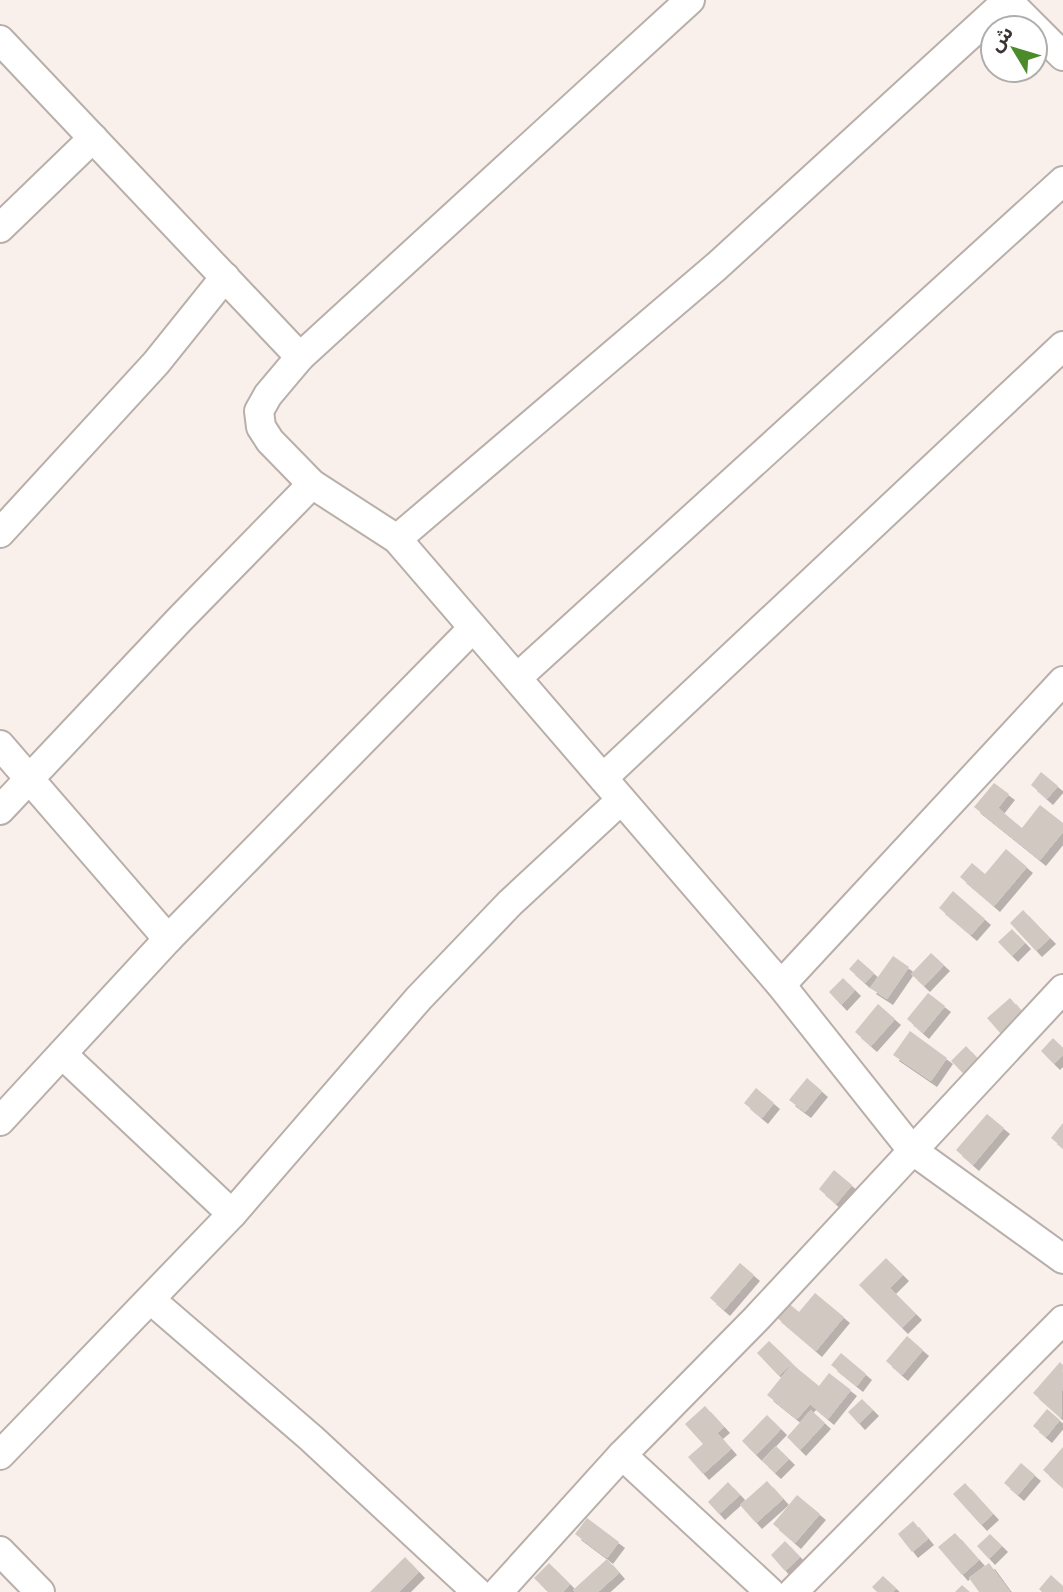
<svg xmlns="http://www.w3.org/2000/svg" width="1063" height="1592" font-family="Quicksand,'Noto Sans Arabic',sans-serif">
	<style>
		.building { fill: #d1c8c1; filter: url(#shadow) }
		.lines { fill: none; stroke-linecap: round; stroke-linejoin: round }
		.street-casing { stroke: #b9afaa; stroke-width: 32 }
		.street { stroke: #fff; stroke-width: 28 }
	</style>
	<defs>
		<filter id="shadow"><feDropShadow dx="6" dy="6" stdDeviation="0" flood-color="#0004"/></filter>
	</defs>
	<rect width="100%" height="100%" fill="#faf0eb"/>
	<g class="building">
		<polygon points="1041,772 1058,786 1047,799 1031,785"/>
		<polygon points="994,783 1009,794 998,808 1022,828 1040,805 1063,823 1063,832 1040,860 974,807"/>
		<polygon points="1006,849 1027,867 994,906 960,877 972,863 985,874"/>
		<polygon points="953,891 985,919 971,935 939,908"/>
		<polygon points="1023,910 1050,938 1036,951 1010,923"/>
		<polygon points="1012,929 1025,943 1012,956 998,942"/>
		<polygon points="931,953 944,965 924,986 911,974"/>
		<polygon points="893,956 909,967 887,999 870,988"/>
		<polygon points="858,959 874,973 865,983 849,969"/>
		<polygon points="843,978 855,990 841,1005 829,992"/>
		<polygon points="928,993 945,1006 923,1033 907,1019"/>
		<polygon points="1010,998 1024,1014 1001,1034 987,1018"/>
		<polygon points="878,1004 895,1019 871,1046 855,1032"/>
		<polygon points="910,1031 947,1058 931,1081 893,1055"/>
		<polygon points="1053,1038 1063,1048 1063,1055 1054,1064 1041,1051"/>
		<polygon points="966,1046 982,1063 967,1077 951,1061"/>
		<polygon points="807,1078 822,1091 805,1112 789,1100"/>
		<polygon points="756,1088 774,1103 762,1118 744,1103"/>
		<polygon points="987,1114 1004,1128 973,1165 956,1150"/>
		<polygon points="1063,1123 1063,1148 1051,1138"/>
		<polygon points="834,1170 852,1185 836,1204 819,1189"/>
		<polygon points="886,1258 903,1275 890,1288 916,1314 902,1328 859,1285"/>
		<polygon points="740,1263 754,1275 724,1310 710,1298"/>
		<polygon points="815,1293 844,1317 816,1351 775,1316 787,1302 799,1312"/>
		<polygon points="907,1336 923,1350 902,1375 886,1361"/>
		<polygon points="769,1341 792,1363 779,1376 757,1353"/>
		<polygon points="841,1353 866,1374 857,1386 831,1365"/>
		<polygon points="1060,1362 1063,1365 1061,1418 1033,1393"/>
		<polygon points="792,1364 819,1386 829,1373 851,1390 828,1419 810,1404 797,1419 767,1395"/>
		<polygon points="862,1399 873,1410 859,1424 848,1412"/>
		<polygon points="705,1406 724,1427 717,1433 731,1449 703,1474 688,1457 703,1444 685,1424"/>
		<polygon points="1047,1409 1060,1420 1046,1437 1033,1426"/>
		<polygon points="811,1410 825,1423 800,1450 787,1437"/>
		<polygon points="767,1415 781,1429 756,1455 742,1441"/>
		<polygon points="776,1446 789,1459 775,1473 762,1461"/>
		<polygon points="1063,1447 1063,1488 1043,1470"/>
		<polygon points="1021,1463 1035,1475 1018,1495 1004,1483"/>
		<polygon points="767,1481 783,1499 756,1523 740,1505"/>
		<polygon points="728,1482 740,1495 719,1514 708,1502"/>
		<polygon points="965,1483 993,1514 981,1525 953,1494"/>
		<polygon points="797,1495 820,1514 795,1543 773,1524"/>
		<polygon points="587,1518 619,1542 607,1558 575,1534"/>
		<polygon points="913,1521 928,1539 912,1552 898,1534"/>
		<polygon points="955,1533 979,1560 962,1575 938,1547"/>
		<polygon points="990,1534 1002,1546 989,1559 977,1546"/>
		<polygon points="785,1541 800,1557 785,1571 771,1555"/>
		<polygon points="405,1557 419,1572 399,1592 370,1592"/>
		<polygon points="607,1559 619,1573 598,1592 575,1592 573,1590"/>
		<polygon points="549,1563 570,1584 563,1592 548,1592 534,1578"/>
		<polygon points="989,1563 1010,1592 979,1592 969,1578"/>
		<polygon points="1051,1575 1063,1586 1063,1592 1042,1592 1039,1589"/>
		<polygon points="883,1576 896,1588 893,1592 877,1592 872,1587"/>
		<polygon points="962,1585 970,1592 955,1592"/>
	</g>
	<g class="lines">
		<defs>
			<g id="street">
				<polyline points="690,0 300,357 268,395 259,411 261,427 270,441 312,484 397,539 781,985 912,1150 1063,1259"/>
				<polyline points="1007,0 1063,56"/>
				<polyline points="0,40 300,357"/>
				<polyline points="0,228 93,138"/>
				<polyline points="0,533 156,363 225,277"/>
				<polyline points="397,539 717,266 1008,0"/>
				<polyline points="517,678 1063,181"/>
				<polyline points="0,745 168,939"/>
				<polyline points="603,778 1063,346"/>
				<polyline points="0,810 180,619 312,484"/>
				<polyline points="781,985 1063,681"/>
				<polyline points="62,1054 232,1214"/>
				<polyline points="0,1121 168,939 473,628"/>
				<polyline points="151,1300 311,1438 477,1592"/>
				<polyline points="0,1455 232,1214 419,998 510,903 621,800"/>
				<polyline points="622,1455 770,1592"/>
				<polyline points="0,1551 40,1592"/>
				<polyline points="498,1592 622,1455 756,1319 1063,989"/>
				<polyline points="793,1592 1063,1320"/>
			</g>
		</defs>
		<use href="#street" class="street-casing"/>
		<use href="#street" class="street"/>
	</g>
	<g transform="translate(1014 49) rotate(308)"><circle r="33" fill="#ffffff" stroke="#b0aead" stroke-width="2"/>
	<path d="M0-5L12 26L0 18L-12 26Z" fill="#4c8b2c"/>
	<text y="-10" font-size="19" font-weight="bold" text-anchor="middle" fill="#393533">ش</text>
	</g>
</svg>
